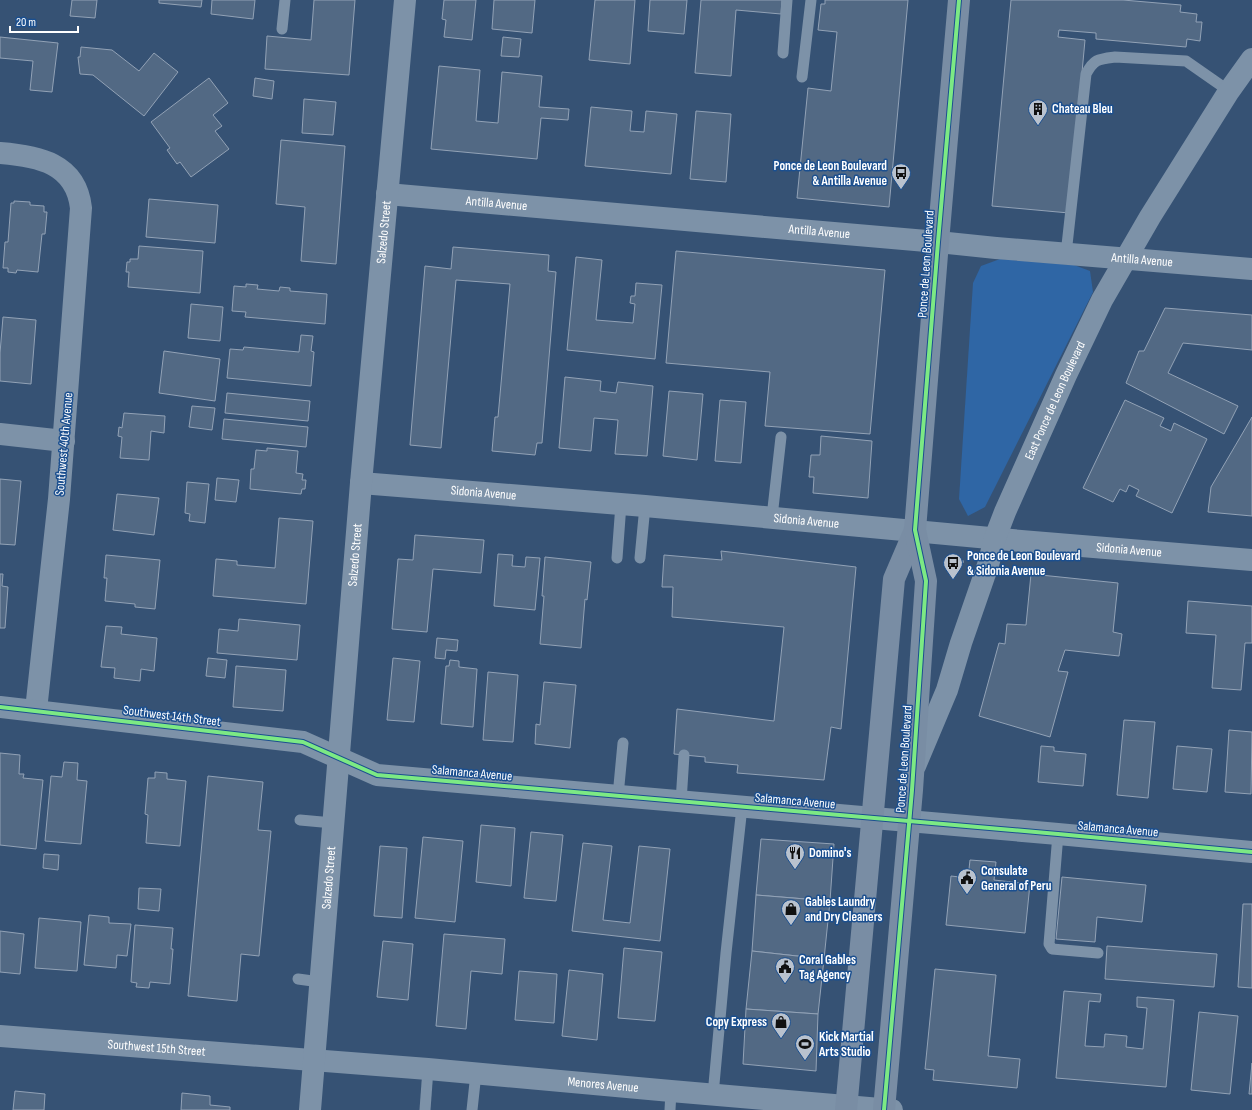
<svg xmlns="http://www.w3.org/2000/svg" width="1252" height="1110" font-family="'Sofia Sans Condensed',sans-serif">
	<style>
		.green { fill: #2f66a5 }
		.building { fill: #526984; stroke: #92a2b6 }
		.lines { fill: none; stroke-linecap: round; stroke-linejoin: round }
		.path { stroke: #7d92a8; stroke-width: 2.5; stroke-dasharray: 2 3; stroke-linecap: butt }
		.lane { stroke: #7d92a8; stroke-width: 11 }
		.street { stroke: #7d92a8; stroke-width: 22 }
		.secondary { stroke: #798da4; stroke-width: 22 }
		.cycleway-casing { stroke: #1b4f8f; stroke-width: 6 }
		.cycleway { stroke: #7ce984; stroke-width: 4 }
		.labels { text-anchor: middle; dominant-baseline: central; stroke-width: 3; stroke-linejoin: round; paint-order: stroke }
		.poi-label { font-size: 13px; font-weight: bold; fill: #fff; stroke: #1b4f8f; text-anchor: start }
		.street-label { font-size: 13px; fill: #fff; stroke: #1b4f8f }
	</style>
	<rect width="100%" height="100%" fill="#365274"/>
	<polygon class="green" points="1000,259 1074,265 1090,271 1093,292 985,507 968,516 959,499 973,283 981,266"/>
	<g class="building">
		<polygon points="72,0 97,0 95,18 70,16"/>
		<polygon points="159,0 202,0 201,7 159,3"/>
		<polygon points="212,0 255,0 253,19 211,14"/>
		<polygon points="314,0 355,0 349,75 265,69 267,36 311,40"/>
		<polygon points="444,0 476,0 472,40 444,37 446,20 442,19"/>
		<polygon points="494,0 535,0 532,33 492,29"/>
		<polygon points="595,0 635,0 630,64 589,60"/>
		<polygon points="650,0 687,0 684,34 648,31"/>
		<polygon points="701,0 782,0 781,14 736,10 731,76 695,73"/>
		<polygon points="825,0 908,0 889,207 797,198 808,88 831,91 837,32 818,30 821,4 825,4"/>
		<polygon points="1011,0 1123,0 1181,5 1180,12 1197,14 1196,22 1202,22 1200,41 1187,39 1186,47 1096,39 1096,33 1059,30 1058,37 1085,40 1069,213 992,206"/>
		<polygon points="0,37 58,43 52,92 30,90 33,61 0,58"/>
		<polygon points="503,37 521,39 519,57 501,56"/>
		<polygon points="81,47 112,50 139,71 154,53 178,72 144,116 93,75 80,74 78,57 80,57"/>
		<polygon points="439,66 480,70 476,121 498,123 502,72 542,76 539,107 569,109 568,120 541,118 537,159 431,149"/>
		<polygon points="209,78 228,103 213,115 222,126 215,131 229,149 191,177 180,162 177,164 167,150 170,148 151,122"/>
		<polygon points="255,78 274,81 272,99 253,96"/>
		<polygon points="304,99 336,102 333,135 302,133"/>
		<polygon points="591,107 632,111 630,131 644,132 646,111 677,114 671,174 585,166"/>
		<polygon points="696,111 731,114 726,182 690,179"/>
		<polygon points="281,140 345,146 336,264 301,261 305,207 276,204"/>
		<polygon points="149,199 218,205 215,243 146,237"/>
		<polygon points="14,201 30,202 30,205 44,206 44,212 47,212 45,234 42,234 38,272 17,270 16,273 8,272 8,268 3,268 5,242 8,242 11,203 14,203"/>
		<polygon points="139,246 203,251 200,293 128,287 129,272 126,272 127,262 130,262 130,259 138,259"/>
		<polygon points="453,247 549,255 548,271 556,272 542,443 537,443 535,455 492,451 495,417 498,417 510,284 456,280 441,448 410,445 425,266 451,269"/>
		<polygon points="676,251 885,270 870,434 765,426 770,372 666,363"/>
		<polygon points="576,257 602,260 596,320 633,323 635,304 630,303 631,296 635,296 636,283 662,285 655,359 567,350"/>
		<polygon points="246,284 258,285 257,289 279,291 280,287 290,288 290,291 327,294 325,324 245,317 246,312 232,311 234,286 246,287"/>
		<polygon points="191,304 223,307 220,341 188,338"/>
		<polygon points="1165,308 1252,315 1252,350 1183,343 1168,373 1238,406 1224,434 1126,383 1139,351 1144,351"/>
		<polygon points="3,317 36,320 31,384 0,381 0,353"/>
		<polygon points="301,335 313,336 311,351 314,352 311,386 227,378 230,349 243,350 244,347 299,352"/>
		<polygon points="164,351 220,359 215,401 159,393"/>
		<polygon points="565,377 601,381 600,391 616,393 618,382 653,386 647,456 615,454 618,420 594,418 591,451 559,448"/>
		<polygon points="669,391 703,394 697,460 663,456"/>
		<polygon points="227,393 310,401 308,421 225,413"/>
		<polygon points="720,400 746,402 741,463 715,461"/>
		<polygon points="1125,400 1164,418 1160,426 1171,431 1174,423 1207,439 1172,513 1136,496 1139,490 1129,485 1126,492 1120,489 1113,502 1083,488"/>
		<polygon points="192,406 215,408 212,430 189,427"/>
		<polygon points="124,413 165,416 164,433 151,431 149,460 120,458 122,437 118,436 119,427 122,428"/>
		<polygon points="1252,417 1252,516 1208,512 1211,487"/>
		<polygon points="224,419 308,427 306,447 222,439"/>
		<polygon points="821,436 872,441 868,498 813,493 814,477 809,477 811,455 820,455"/>
		<polygon points="267,448 298,451 296,473 303,474 302,480 306,480 305,489 302,489 301,494 250,489 251,469 254,469 256,450 267,451"/>
		<polygon points="217,478 239,480 236,502 215,500"/>
		<polygon points="0,479 21,481 15,545 0,544"/>
		<polygon points="187,482 209,484 205,523 189,521 190,514 185,513"/>
		<polygon points="117,494 159,498 154,535 113,530"/>
		<polygon points="279,518 313,521 306,604 213,596 216,559 237,561 237,565 275,568"/>
		<polygon points="415,535 484,540 481,573 433,569 427,632 392,629 398,559 413,560"/>
		<polygon points="721,551 856,567 841,729 831,727 824,780 737,773 738,765 705,762 705,757 674,754 677,709 774,721 784,627 672,617 673,587 662,587 664,555 722,560"/>
		<polygon points="498,554 513,555 512,566 525,567 526,557 540,558 535,610 494,606"/>
		<polygon points="106,555 160,560 155,609 135,607 135,604 105,601 107,578 104,578"/>
		<polygon points="545,557 591,562 587,600 585,599 581,648 540,644 544,596 542,596"/>
		<polygon points="0,574 3,574 2,586 8,587 5,628 0,628"/>
		<polygon points="1031,574 1118,583 1113,632 1122,634 1119,656 1065,650 1058,671 1068,672 1050,737 979,716 999,643 1005,644 1007,624 1026,625"/>
		<polygon points="1188,601 1252,606 1252,643 1245,643 1241,690 1212,688 1216,635 1186,633"/>
		<polygon points="239,619 300,625 297,660 217,653 219,629 238,631"/>
		<polygon points="106,626 122,627 121,634 157,638 154,671 141,669 140,681 114,678 115,668 101,667"/>
		<polygon points="437,638 458,640 457,651 446,650 445,659 435,658"/>
		<polygon points="208,658 227,660 225,678 206,676"/>
		<polygon points="393,658 420,661 414,722 387,720"/>
		<polygon points="450,660 459,661 459,667 477,669 473,727 441,724 446,666 449,666"/>
		<polygon points="236,666 286,670 283,711 233,707"/>
		<polygon points="488,672 518,675 513,742 483,740"/>
		<polygon points="544,682 576,685 570,748 535,744 536,724 540,725"/>
		<polygon points="1124,720 1155,722 1148,798 1117,795"/>
		<polygon points="1229,730 1252,732 1251,794 1225,792"/>
		<polygon points="1041,746 1054,747 1054,751 1086,754 1083,786 1038,782"/>
		<polygon points="1177,746 1212,749 1207,792 1173,789"/>
		<polygon points="0,753 20,755 19,774 24,774 23,778 43,780 36,849 0,845"/>
		<polygon points="64,762 78,763 77,780 87,781 81,844 45,841 51,776 62,777"/>
		<polygon points="155,772 167,773 167,779 186,781 180,846 146,843 148,815 145,814 148,778 155,778"/>
		<polygon points="208,776 263,782 258,830 271,831 259,956 241,954 237,1001 188,996"/>
		<polygon points="481,825 515,828 511,886 476,882"/>
		<polygon points="531,832 563,835 556,901 524,898"/>
		<polygon points="423,837 463,841 455,922 415,918"/>
		<polygon points="761,839 834,844 830,901 756,895"/>
		<polygon points="583,843 612,846 603,920 630,923 639,846 670,849 660,941 572,931"/>
		<polygon points="380,846 407,848 402,918 374,916"/>
		<polygon points="44,854 59,855 58,870 43,868"/>
		<polygon points="970,860 996,862 994,880 1030,884 1025,933 946,925 951,876 968,878"/>
		<polygon points="1062,877 1146,885 1142,922 1097,917 1095,942 1056,939"/>
		<polygon points="139,888 161,889 159,911 138,909"/>
		<polygon points="756,895 830,901 824,959 752,951"/>
		<polygon points="1243,904 1252,904 1252,988 1238,987"/>
		<polygon points="89,915 109,917 109,923 131,924 127,956 117,955 116,968 84,965"/>
		<polygon points="39,918 81,922 77,971 35,968"/>
		<polygon points="135,925 173,928 171,949 173,949 170,984 150,982 149,988 136,987 137,983 131,982"/>
		<polygon points="0,931 24,934 20,974 0,972"/>
		<polygon points="444,934 505,939 502,974 471,971 466,1029 436,1026"/>
		<polygon points="383,941 413,944 408,1000 377,997"/>
		<polygon points="1107,946 1217,954 1214,987 1105,979"/>
		<polygon points="624,948 662,952 655,1021 618,1018"/>
		<polygon points="752,951 824,959 818,1014 746,1009"/>
		<polygon points="935,969 996,975 988,1056 1020,1059 1017,1088 933,1080 934,1070 925,1069"/>
		<polygon points="569,970 603,974 597,1040 562,1036"/>
		<polygon points="519,971 557,974 554,1023 515,1020"/>
		<polygon points="1064,991 1101,994 1100,1002 1089,1001 1085,1046 1104,1047 1105,1034 1127,1036 1126,1047 1143,1049 1147,1008 1137,1007 1137,997 1174,1000 1166,1087 1056,1078"/>
		<polygon points="746,1009 818,1014 816,1071 743,1064"/>
		<polygon points="1199,1012 1238,1016 1230,1094 1191,1090"/>
		<polygon points="1252,1063 1252,1094 1249,1094"/>
		<polygon points="15,1091 45,1094 44,1110 13,1110"/>
		<polygon points="182,1093 210,1096 210,1105 230,1107 230,1110 181,1110"/>
	</g>
	<g class="lines">
		<polyline class="path" points="952,560 966,562"/>
		<g class="lane">
			<polyline points="282,29 285,0"/>
			<polyline points="783,53 787,0"/>
			<polyline points="802,77 811,0"/>
			<path d="M1066 254 1086 74C1094 59 1098 59 1115 57L1186 61 1229 91"/>
			<polyline points="772,517 781,437"/>
			<polyline points="617,558 621,504"/>
			<polyline points="640,558 645,506"/>
			<polyline points="618,796 623,743"/>
			<polyline points="681,802 684,755"/>
			<polyline points="300,820 333,823"/>
			<polyline points="1058,834 1049,944 1052,949 1098,953"/>
			<polyline points="298,979 320,982"/>
			<polyline points="713,1095 726,953 742,807"/>
			<polyline points="425,1110 428,1069"/>
			<polyline points="472,1110 476,1073"/>
			<polyline points="670,1110 671,1091"/>
		</g>
		<g class="street">
			<path d="M0 153C38 156 76 163 81 208L59 499 36 710"/>
			<path id="s1" d="M387 194 938 242 996 248 1252 269"/>
			<polyline points="0,434 64,441"/>
			<path id="s2" d="M361 483 645 506 1033 542 1252 560"/>
			<polyline points="0,707 303,742 377,775 1058,834 1252,852"/>
			<path id="s3" d="M915 766 947 690 961 643 988 565 995 538 1005 512 1066 375 1102 300 1150 217 1229 91 1252 59"/>
			<path id="s4" d="M0 1036 428 1069 671 1091 892 1110"/>
			<path id="s5" d="M310 1110 361 483 405 0"/>
		</g>
		<g class="secondary">
			<polyline points="846,1110 894,579 915,530"/>
			<polyline points="884,1110 912,790 926,581 915,530 938,242 959,0"/>
		</g>
		<defs>
			<g id="cycleway">
				<polyline points="0,707 303,742 377,775 1058,834 1252,852"/>
				<polyline points="884,1110 912,790 926,581 915,530 938,242 959,0"/>
			</g>
		</defs>
		<use href="#cycleway" class="cycleway-casing"/>
		<use href="#cycleway" class="cycleway"/>
	</g>
	<defs>
		<symbol id="building-pin" viewBox="-11 -11 22 30"><path d="M0 17L-7.5 6A9.5 9.5 0 1 1 7.5 6Z" fill="#b9c2ce" stroke="#1b4f8f"/><path d="M-4-6H4V6H1V3H-1V6H-4ZM-2.5-4.3h1.7v1.8h-1.7ZM.8-4.3h1.7v1.8H.8ZM-2.5-1h1.7V.8h-1.7ZM.8-1h1.7V.8H.8Z" fill="#111"/></symbol>
		<symbol id="bus-pin" viewBox="-11 -11 22 30"><path d="M0 17L-7.5 6A9.5 9.5 0 1 1 7.5 6Z" fill="#b9c2ce" stroke="#1b4f8f"/><path d="M-5-6H5V4H4V6H2V4H-2V6H-4V4H-5ZM-3.5-4V0h7V-4ZM-3.5 1.2v1.5H-2V1.2ZM2 1.2v1.5H3.5V1.2Z" fill="#111"/></symbol>
		<symbol id="restaurant-pin" viewBox="-11 -11 22 30"><path d="M0 17L-7.5 6A9.5 9.5 0 1 1 7.5 6Z" fill="#b9c2ce" stroke="#1b4f8f"/><path d="M-5-6h1v4h1v-4h1v4h1v-4h1v5L-1.5 .5V6h-2V.5L-5-1ZM5-6V6H3V1.5H1.5Q1.5-4 5-6Z" fill="#111"/></symbol>
		<symbol id="civic-pin" viewBox="-11 -11 22 30"><path d="M0 17L-7.5 6A9.5 9.5 0 1 1 7.5 6Z" fill="#b9c2ce" stroke="#1b4f8f"/><path d="M-.6-6.5H3V-4.5H.6V-3L4-1V1h2V6H-6V1h2V-1L-.6-3ZM-1.2 2.5V6h2.4V2.5Z" fill="#111"/></symbol>
		<symbol id="shop-pin" viewBox="-11 -11 22 30"><path d="M0 17L-7.5 6A9.5 9.5 0 1 1 7.5 6Z" fill="#b9c2ce" stroke="#1b4f8f"/><path d="M-5-2.5h2.3a2.7 3.5 0 0 1 5.4 0H5L5.5 6h-11ZM-1.5-2.5h3a1.5 2.3 0 0 0-3 0Z" fill="#111"/></symbol>
		<symbol id="stadium-pin" viewBox="-11 -11 22 30"><path d="M0 17L-7.5 6A9.5 9.5 0 1 1 7.5 6Z" fill="#b9c2ce" stroke="#1b4f8f"/><path d="M0-5a6.5 5 0 1 0 0 10a6.5 5 0 1 0 0-10ZM-3.5-1.8h7v3.6h-7Z" fill="#111"/></symbol>
	</defs>
	<g fill-rule="evenodd">
		<use href="#building-pin" x="1027" y="98" width="22" height="30"/>
		<use href="#bus-pin" x="890" y="162" width="22" height="30"/>
		<use href="#bus-pin" x="942" y="552" width="22" height="30"/>
		<use href="#restaurant-pin" x="784" y="842" width="22" height="30"/>
		<use href="#civic-pin" x="956" y="867" width="22" height="30"/>
		<use href="#shop-pin" x="780" y="898" width="22" height="30"/>
		<use href="#civic-pin" x="774" y="956" width="22" height="30"/>
		<use href="#shop-pin" x="770" y="1011" width="22" height="30"/>
		<use href="#stadium-pin" x="794" y="1033" width="22" height="30"/>
	</g>
	<g class="labels">
		<g class="poi-label">
			<text x="1052" y="109">Chateau Bleu</text>
			<text x="887" y="166" text-anchor="end">Ponce de Leon Boulevard<tspan x="887" dy="15">&amp; Antilla Avenue</tspan></text>
			<text x="967" y="556">Ponce de Leon Boulevard<tspan x="967" dy="15">&amp; Sidonia Avenue</tspan></text>
			<text x="809" y="853">Domino's</text>
			<text x="981" y="871">Consulate<tspan x="981" dy="15">General of Peru</tspan></text>
			<text x="805" y="902">Gables Laundry<tspan x="805" dy="15">and Dry Cleaners</tspan></text>
			<text x="799" y="960">Coral Gables<tspan x="799" dy="15">Tag Agency</tspan></text>
			<text x="767" y="1022" text-anchor="end">Copy Express</text>
			<text x="819" y="1037">Kick Martial<tspan x="819" dy="15">Arts Studio</tspan></text>
		</g>
		<g class="street-label">
			<text stroke="none"><textPath href="#s1" startOffset="110">Antilla Avenue</textPath></text>
			<text stroke="none"><textPath href="#s5" startOffset="881">Salzedo Street</textPath></text>
			<text stroke="none"><textPath href="#s1" startOffset="434">Antilla Avenue</textPath></text>
			<text stroke="none"><textPath href="#s1" startOffset="758">Antilla Avenue</textPath></text>
			<text transform="translate(926 264) rotate(-86)">Ponce de Leon Boulevard</text>
			<text stroke="none"><textPath href="#s3" startOffset="392">East Ponce de Leon Boulevard</textPath></text>
			<text transform="translate(64 444) rotate(-85)">Southwest 40th Avenue</text>
			<text stroke="none"><textPath href="#s2" startOffset="123">Sidonia Avenue</textPath></text>
			<text stroke="none"><textPath href="#s2" startOffset="447">Sidonia Avenue</textPath></text>
			<text stroke="none"><textPath href="#s2" startOffset="771">Sidonia Avenue</textPath></text>
			<text stroke="none"><textPath href="#s5" startOffset="557">Salzedo Street</textPath></text>
			<text transform="translate(172 716) rotate(7)">Southwest 14th Street</text>
			<text transform="translate(904 759) rotate(-86)">Ponce de Leon Boulevard</text>
			<text transform="translate(472 773) rotate(5)">Salamanca Avenue</text>
			<text transform="translate(795 801) rotate(5)">Salamanca Avenue</text>
			<text transform="translate(1118 829) rotate(5)">Salamanca Avenue</text>
			<text stroke="none"><textPath href="#s5" startOffset="233">Salzedo Street</textPath></text>
			<text stroke="none"><textPath href="#s4" startOffset="157">Southwest 15th Street</textPath></text>
			<text stroke="none"><textPath href="#s4" startOffset="605">Menores Avenue</textPath></text>
		</g>
	</g>
	<path d="M10 26v6h68v-6" fill="none" stroke="#ffffff" stroke-width="2"/>
	<text x="16" y="26" font-size="12" fill="#ffffff" stroke="#1b4f8f" stroke-width="3" paint-order="stroke">20 m</text>
</svg>
